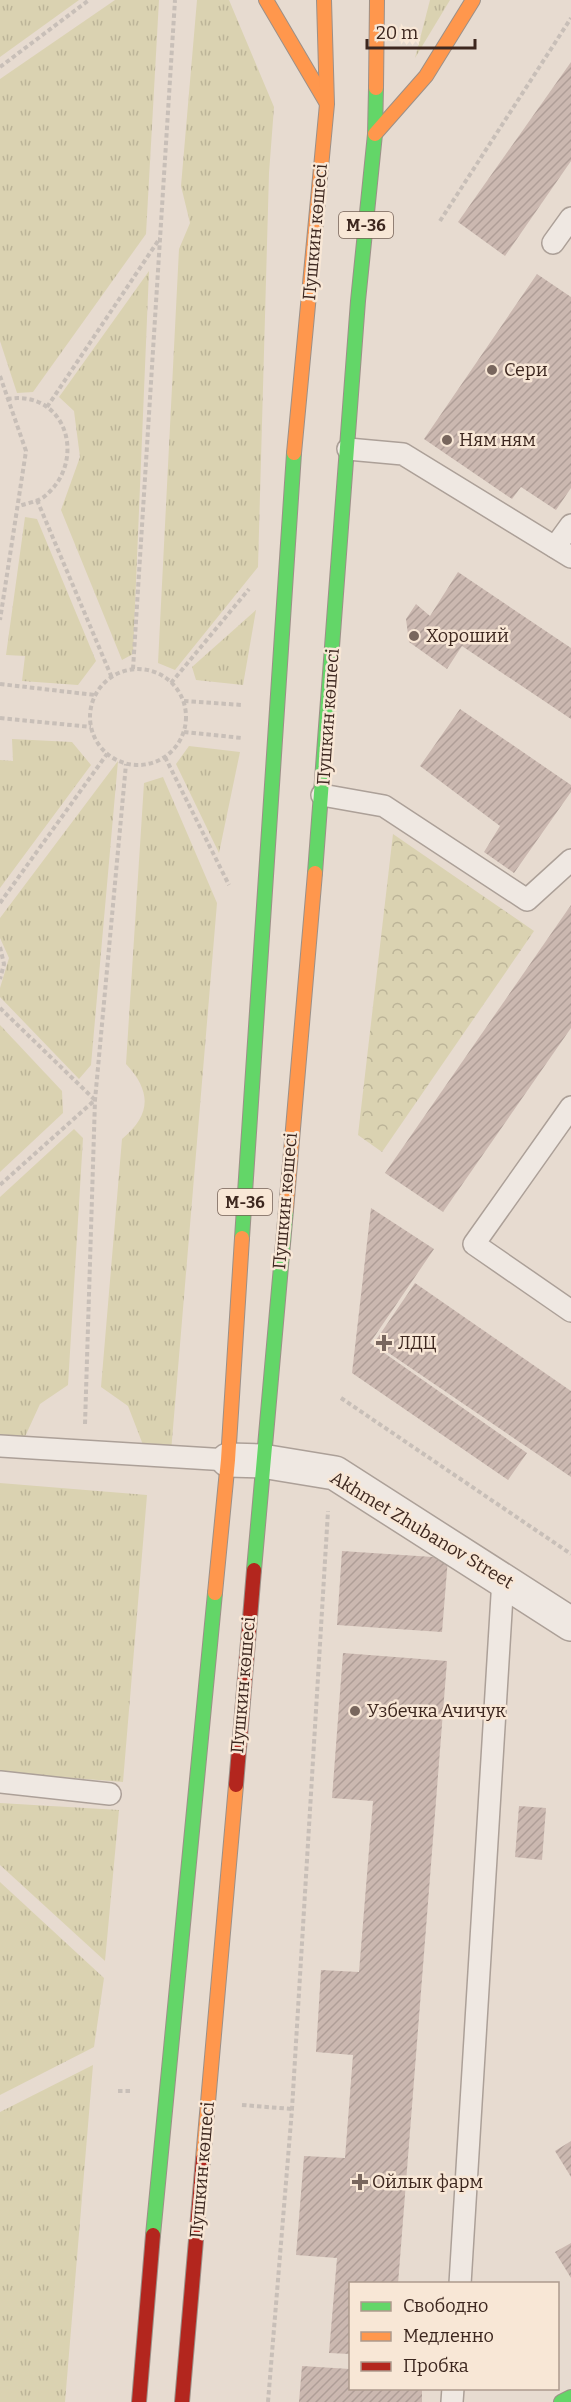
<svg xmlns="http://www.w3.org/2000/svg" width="571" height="2402" font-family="Bitter,serif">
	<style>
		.grass { fill: url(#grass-tufts) }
		.park { fill: url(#park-crowns) }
		.building { fill: url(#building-hatch) }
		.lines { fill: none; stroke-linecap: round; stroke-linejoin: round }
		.lane-casing { stroke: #aca098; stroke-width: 24 }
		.street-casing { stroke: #aca098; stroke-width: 36 }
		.fast-casing { stroke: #9c9088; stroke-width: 16 }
		.slow-casing { stroke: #9c9088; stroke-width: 16 }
		.jam-casing { stroke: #9c9088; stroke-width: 16 }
		.path { stroke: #c8bfb8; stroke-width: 4; stroke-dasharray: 4.5 3; stroke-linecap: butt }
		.lane { stroke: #efe8e2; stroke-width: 21 }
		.street { stroke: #efe8e2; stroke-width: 33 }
		.fast { stroke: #63d668; stroke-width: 14 }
		.slow { stroke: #ff974d; stroke-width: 14 }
		.jam { stroke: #b3261e; stroke-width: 14 }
		.poi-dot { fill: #78665d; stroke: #f8e7d6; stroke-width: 2 }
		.labels { text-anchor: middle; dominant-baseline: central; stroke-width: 5; stroke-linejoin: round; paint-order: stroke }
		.shield { fill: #f8e7d6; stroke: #756156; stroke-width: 1.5 }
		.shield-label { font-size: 16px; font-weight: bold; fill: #3d271f }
		.street-label { font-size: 18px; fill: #3d271f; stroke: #f8e7d6 }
		.poi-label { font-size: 18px; fill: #3d271f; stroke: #f8e7d6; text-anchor: start }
	</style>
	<defs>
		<pattern id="grass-tufts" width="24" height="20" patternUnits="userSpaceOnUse" patternTransform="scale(1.5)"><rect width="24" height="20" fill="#dad2b1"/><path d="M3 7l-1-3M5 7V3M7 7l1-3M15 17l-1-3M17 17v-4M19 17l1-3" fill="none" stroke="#bcb498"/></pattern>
		<pattern id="park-crowns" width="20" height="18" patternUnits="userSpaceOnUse" patternTransform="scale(1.5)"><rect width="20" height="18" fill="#dad2b1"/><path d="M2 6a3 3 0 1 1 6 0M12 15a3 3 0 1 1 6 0" fill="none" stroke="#bcb498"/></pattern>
		<pattern id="building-hatch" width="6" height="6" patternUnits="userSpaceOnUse" patternTransform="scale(1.5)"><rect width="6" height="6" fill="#cbb8b0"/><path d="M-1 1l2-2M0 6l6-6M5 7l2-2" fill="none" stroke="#af9e97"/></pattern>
	</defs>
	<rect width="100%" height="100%" fill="#e7dbd0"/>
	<g class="grass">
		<polygon points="0,0 79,0 0,57"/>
		<polygon points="115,0 159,0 146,234 33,392 17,393 0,341 0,79"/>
		<polygon points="197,0 229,0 274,107 269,173 258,567 175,670 158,663 179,249 190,223 181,186"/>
		<polygon points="430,0 450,0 415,58"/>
		<polygon points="149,271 133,654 122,660 61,510 80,457 74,411 59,397"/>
		<polygon points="25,517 37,519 96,661 78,685 22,681 25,656 6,655"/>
		<polygon points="256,610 243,685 196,680 192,667"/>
		<polygon points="12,739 72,742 91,765 0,888 0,760 13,761"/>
		<polygon points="189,746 240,752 219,853 176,764"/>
		<polygon points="118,761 91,1065 79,1079 0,997 0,988 9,958 0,938 0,918"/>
		<path d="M163 777 217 903 171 1452 145 1450 128 1406 101 1387 122 1139C151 1115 152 1092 126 1064L144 783Z"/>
		<polygon points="0,1025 62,1091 63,1113 0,1172"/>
		<polygon points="74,1129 83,1138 68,1385 40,1404 23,1441 0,1439 0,1197"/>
		<polygon points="0,1483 147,1495 123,1782 0,1772"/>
		<polygon points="0,1803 119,1810 105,1961 0,1865"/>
		<polygon points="0,1882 104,1978 94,2047 0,2095"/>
		<polygon points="93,2065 65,2402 0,2402 0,2112"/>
	</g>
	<polygon class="park" points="393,834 534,931 382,1152 358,1135"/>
	<g class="building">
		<polygon points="571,62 571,161 505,256 458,222"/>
		<polygon points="537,274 571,297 571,488 556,510 521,487 512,499 424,439"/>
		<polygon points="458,572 571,648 571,719 462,646 447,669 409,642 406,619 416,604 430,616"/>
		<polygon points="460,709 571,785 571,792 514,873 484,852 500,826 420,766"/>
		<polygon points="571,905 571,1028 443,1212 385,1173"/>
		<polygon points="371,1208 434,1249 370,1343 527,1453 508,1480 352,1373"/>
		<polygon points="415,1283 571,1391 571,1477 374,1343"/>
		<polygon points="342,1551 448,1558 442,1632 337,1625"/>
		<polygon points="343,1653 447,1661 398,2284 350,2284 350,2354 329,2353 337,2258 296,2255 304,2156 345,2158 353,2055 316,2052 321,1970 359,1972 373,1801 332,1798"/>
		<polygon points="519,1806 546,1808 542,1860 515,1857"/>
		<polygon points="571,2141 571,2177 555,2151"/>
		<polygon points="571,2243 571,2278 555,2252"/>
		<polygon points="302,2366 350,2369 350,2388 422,2388 422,2402 299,2402"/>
	</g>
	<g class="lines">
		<defs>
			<g id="lane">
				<polyline points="553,243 571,218"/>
				<polyline points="348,449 403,454 571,557"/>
				<polyline points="555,547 571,525"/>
				<polyline points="322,795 384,806 527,900 571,860"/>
				<polyline points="571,1107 474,1244 571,1311"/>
				<polyline points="0,1446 228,1460"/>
				<polyline points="0,1782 110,1794"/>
				<polyline points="460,2284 503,1579"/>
				<polyline points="452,2402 453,2388"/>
			</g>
			<polyline id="street" points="228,1460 262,1461 335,1473 571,1624"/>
			<g id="fast">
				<polyline points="315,873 358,301 375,134 376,88"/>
				<polyline points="242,1238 294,453"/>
				<polyline points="254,1570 286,1210"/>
				<polyline points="153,2235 215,1593"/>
				<polyline points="561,2402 571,2397"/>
			</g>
			<g id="slow">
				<polyline points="266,0 326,102"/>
				<polyline points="376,88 377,0"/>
				<polyline points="375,134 426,76 473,0"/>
				<polyline points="294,453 327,104 324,0"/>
				<polyline points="286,1210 315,873"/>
				<polyline points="215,1593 228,1460 242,1238"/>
				<polyline points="203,2159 236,1785"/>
			</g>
			<g id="jam">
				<polyline points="236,1785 254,1570"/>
				<polyline points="139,2402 153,2235"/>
				<polyline points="182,2402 203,2159"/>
			</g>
		</defs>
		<use href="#lane" class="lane-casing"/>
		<use href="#street" class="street-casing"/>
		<use href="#fast" class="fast-casing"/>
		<use href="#slow" class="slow-casing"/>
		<use href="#jam" class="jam-casing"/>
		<g class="path">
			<polyline points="0,67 89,0"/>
			<polyline points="440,221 571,18"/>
			<polyline points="0,376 26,451 0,620"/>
			<path d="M7 399C66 389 88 460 45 496 38 502 27 503 19 506"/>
			<polyline points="47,407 160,238"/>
			<polyline points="37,500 112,678"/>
			<polyline points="133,669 175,0"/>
			<circle cx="138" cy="717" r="48"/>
			<polyline points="171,683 249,589"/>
			<polyline points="0,684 95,695"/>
			<polyline points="184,701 242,705"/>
			<polyline points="0,718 91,727"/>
			<polyline points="184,732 242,738"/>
			<polyline points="165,757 229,885"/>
			<polyline points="0,903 107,754"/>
			<polyline points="0,947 4,964 0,979"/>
			<polyline points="0,1008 95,1100 0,1185"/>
			<polyline points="341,1398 571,1554"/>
			<polyline points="85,1424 95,1100 126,764"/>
			<polyline points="118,2091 130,2091"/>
			<polyline points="242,2105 292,2109"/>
			<polyline points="268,2402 292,2109 328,1511"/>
		</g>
		<use href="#lane" class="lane"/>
		<use href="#street" class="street"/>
		<use href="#fast" class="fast"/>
		<use href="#slow" class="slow"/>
		<use href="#jam" class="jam"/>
	</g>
	<g class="poi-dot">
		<circle cx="492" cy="370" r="6"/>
		<circle cx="447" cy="440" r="6"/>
		<circle cx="414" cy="636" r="6"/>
		<path d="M381 1334h6v6h6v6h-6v6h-6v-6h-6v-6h6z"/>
		<circle cx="355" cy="1711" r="6"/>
		<path d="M357 2173h6v6h6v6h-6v6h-6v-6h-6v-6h6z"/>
	</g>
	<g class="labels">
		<g class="shield">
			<rect x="339" y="212" width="54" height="26" rx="4.5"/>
			<rect x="218" y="1189" width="54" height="26" rx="4.5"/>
		</g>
		<g class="shield-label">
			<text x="366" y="225">M-36</text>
			<text x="245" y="1202">M-36</text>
		</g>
		<g class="street-label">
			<text transform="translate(315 232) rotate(-85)">Пушкин көшесі</text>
			<text transform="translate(328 717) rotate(-86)">Пушкин көшесі</text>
			<text transform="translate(285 1201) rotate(-85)">Пушкин көшесі</text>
			<text transform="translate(422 1530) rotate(31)">Akhmet Zhubanov Street</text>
			<text transform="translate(243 1685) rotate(-85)">Пушкин көшесі</text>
			<text transform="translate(202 2170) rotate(-85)">Пушкин көшесі</text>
		</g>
		<g class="poi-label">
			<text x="504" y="370">Сери</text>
			<text x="459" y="440">Ням ням</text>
			<text x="426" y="636">Хороший</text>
			<text x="398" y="1343">ЛДЦ</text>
			<text x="367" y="1711">Узбечка Ачичук</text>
			<text x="372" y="2182">Ойлык фарм</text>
		</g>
	</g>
	<rect x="349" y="2282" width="210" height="108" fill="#f8e7d6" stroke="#ad9a8d" stroke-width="1.5"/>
	<rect x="361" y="2302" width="30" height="9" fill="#63d668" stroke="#ad9a8d" stroke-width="1.5"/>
	<text x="403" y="2312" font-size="18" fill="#3d271f">Свободно</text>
	<rect x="361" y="2332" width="30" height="9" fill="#ff974d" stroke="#ad9a8d" stroke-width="1.5"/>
	<text x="403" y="2342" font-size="18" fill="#3d271f">Медленно</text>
	<rect x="361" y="2362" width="30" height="9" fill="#b3261e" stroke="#ad9a8d" stroke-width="1.5"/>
	<text x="403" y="2372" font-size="18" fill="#3d271f">Пробка</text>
	<path d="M367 39v9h108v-9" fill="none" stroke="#3d271f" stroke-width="3"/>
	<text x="376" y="39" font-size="18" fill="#3d271f" stroke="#f8e7d6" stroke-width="4.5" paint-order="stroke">20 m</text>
</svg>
